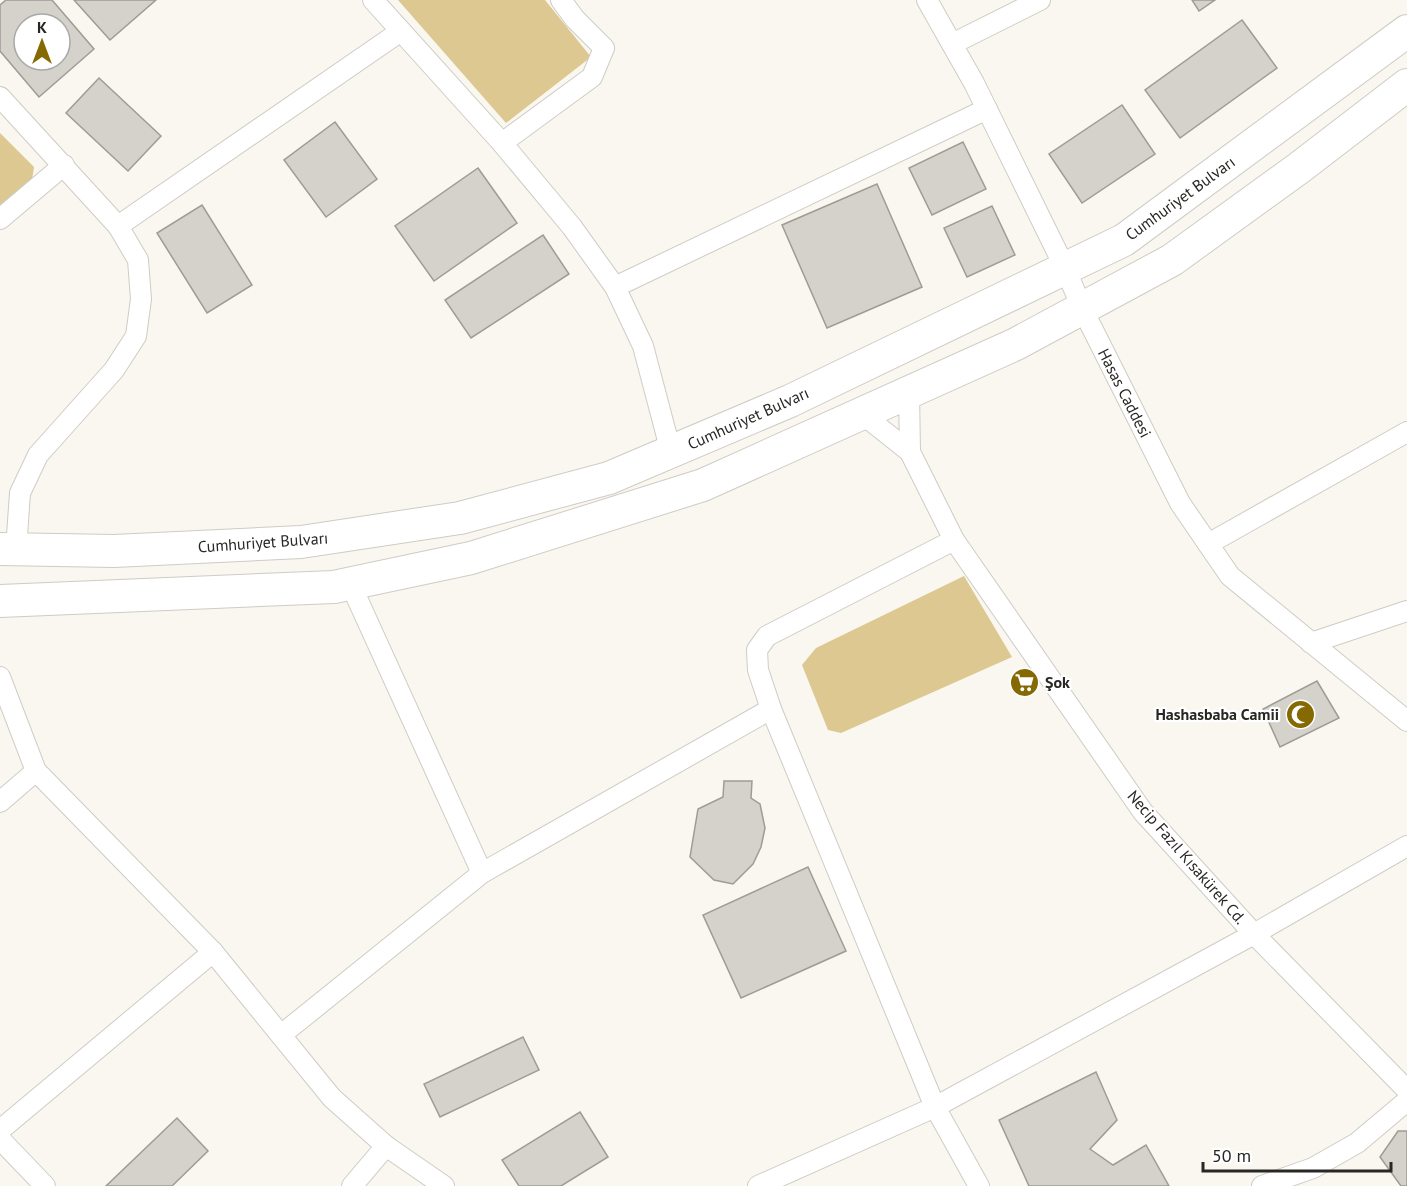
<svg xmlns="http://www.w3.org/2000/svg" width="1407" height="1186" font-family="'PT Sans',sans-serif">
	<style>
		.green { fill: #dcc890 }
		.building { fill: #d4d2cb; stroke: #9e9c95; stroke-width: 1.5; fill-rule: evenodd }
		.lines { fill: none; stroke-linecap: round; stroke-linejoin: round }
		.street-casing { stroke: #ceccc5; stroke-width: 22 }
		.primary-casing { stroke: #ceccc5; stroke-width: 34 }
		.street { stroke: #fff; stroke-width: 20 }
		.primary { stroke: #fff; stroke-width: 32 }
		.labels { text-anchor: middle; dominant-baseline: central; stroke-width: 4.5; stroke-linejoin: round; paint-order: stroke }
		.street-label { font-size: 16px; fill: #282724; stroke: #fff }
		.poi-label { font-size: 16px; font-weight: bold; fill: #282724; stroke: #fff; text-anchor: start }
	</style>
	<rect width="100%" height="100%" fill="#f9f7ef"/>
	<g class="green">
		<polygon points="398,0 545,0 591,57 506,123"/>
		<polygon points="0,133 34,167 32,180 0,206"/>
		<polygon points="964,576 1012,657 841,733 828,730 802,665 816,648"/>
	</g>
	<g class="building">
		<path d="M6 0H52L94 49 39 97 0 51V5ZM24 24H60V60H24Z"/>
		<polygon points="74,0 156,0 110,40"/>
		<polygon points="1192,0 1215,0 1199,11"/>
		<polygon points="1242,20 1277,68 1180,138 1145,90"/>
		<polygon points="99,78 161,136 128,171 66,113"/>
		<polygon points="1122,105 1155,154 1082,203 1049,154"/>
		<polygon points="335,122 377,179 326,217 284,160"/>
		<polygon points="963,142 986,189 932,215 909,168"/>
		<polygon points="478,168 517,223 434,281 395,226"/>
		<polygon points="877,184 922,287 827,328 782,225"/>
		<polygon points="202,205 252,285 207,313 157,233"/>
		<polygon points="992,206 1015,255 967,277 944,228"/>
		<polygon points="543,235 569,274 471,338 445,300"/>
		<polygon points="1317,681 1339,718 1280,747 1263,709"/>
		<polygon points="724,781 752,781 751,798 760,804 765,828 761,847 753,864 733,884 714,880 690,857 698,809 723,797"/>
		<polygon points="808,867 846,951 741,998 703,915"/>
		<polygon points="523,1037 539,1070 440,1117 424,1084"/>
		<polygon points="1096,1072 1117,1120 1090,1149 1113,1165 1146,1145 1169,1186 1029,1186 999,1120"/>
		<polygon points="580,1112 608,1157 561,1186 519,1186 502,1160"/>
		<polygon points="177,1118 208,1151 172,1186 106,1186"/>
		<polygon points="1398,1131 1407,1131 1407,1186 1401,1186 1380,1157"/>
	</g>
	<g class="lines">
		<defs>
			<g id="street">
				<polyline points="373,0 502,143 572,227 615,287 643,346 671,452"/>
				<polyline points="927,0 974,83 1065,268 1082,308 1180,503 1230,576 1407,721"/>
				<polyline points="952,44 1040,0"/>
				<polyline points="0,97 118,226 138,260 141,299 136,336 114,370 38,455 20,493 16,550"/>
				<polyline points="502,143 592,77 604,48 575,19 561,0"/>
				<polyline points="0,219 64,165"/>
				<polyline points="118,226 401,31"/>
				<polyline points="615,287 987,109"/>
				<polyline points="909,392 910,452"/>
				<polyline points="861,413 910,452 954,540 1143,812 1254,934 1407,1090"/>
				<polyline points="954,540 767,636 757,650 758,670 771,709 935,1107 979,1186"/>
				<polyline points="1208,544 1407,432"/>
				<polyline points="350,583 482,873"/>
				<polyline points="1311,643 1407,611"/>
				<polyline points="0,677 36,771 213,952 332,1098 386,1146 444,1186"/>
				<polyline points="0,802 36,771"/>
				<polyline points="281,1035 482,873 771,709"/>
				<polyline points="0,1130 213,952"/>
				<polyline points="0,1139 45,1186"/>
				<polyline points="352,1186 386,1146"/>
				<polyline points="758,1186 935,1107 1254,934 1407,846"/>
				<polyline points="1262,1186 1313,1168 1357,1143 1407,1101"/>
			</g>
			<g id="primary">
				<polyline points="0,549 114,551 301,542 460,518 609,478 790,401 1124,240 1407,31"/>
				<polyline points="0,601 334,587 471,558 703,485 1016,344 1172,260 1299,168 1407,85"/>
			</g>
		</defs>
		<use href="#street" class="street-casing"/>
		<use href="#primary" class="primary-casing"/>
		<use href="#street" class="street"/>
		<use href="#primary" class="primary"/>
	</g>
	<defs>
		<symbol id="supermarket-disc" viewBox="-11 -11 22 22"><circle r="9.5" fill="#856903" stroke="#fff"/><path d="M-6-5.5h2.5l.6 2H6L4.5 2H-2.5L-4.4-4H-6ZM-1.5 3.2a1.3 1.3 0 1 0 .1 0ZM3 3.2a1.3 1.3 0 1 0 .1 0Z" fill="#fff"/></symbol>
		<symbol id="mosque-disc" viewBox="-11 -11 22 22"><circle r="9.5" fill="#856903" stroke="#fff"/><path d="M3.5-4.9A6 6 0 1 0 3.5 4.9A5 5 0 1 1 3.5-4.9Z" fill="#fff"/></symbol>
	</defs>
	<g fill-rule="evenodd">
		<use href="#supermarket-disc" x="1008" y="666" width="33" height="33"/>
		<use href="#mosque-disc" x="1284" y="698" width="33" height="33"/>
	</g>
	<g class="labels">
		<g class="street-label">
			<text transform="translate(1180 198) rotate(-36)">Cumhuriyet Bulvarı</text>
			<text transform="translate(1125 393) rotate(63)">Hasas Caddesi</text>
			<text transform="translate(748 418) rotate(-24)">Cumhuriyet Bulvarı</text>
			<text transform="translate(263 542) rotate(-4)">Cumhuriyet Bulvarı</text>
			<text transform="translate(1187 857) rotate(49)">Necip Fazıl Kısakürek Cd.</text>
		</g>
		<g class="poi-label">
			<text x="1045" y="682">Şok</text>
			<text x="1279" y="714" text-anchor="end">Hashasbaba Camii</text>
		</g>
	</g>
	<g transform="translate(42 42)"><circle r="28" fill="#ffffff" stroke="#a9a9a7" stroke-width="1.5"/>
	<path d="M0-4.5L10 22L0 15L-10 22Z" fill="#856903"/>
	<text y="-9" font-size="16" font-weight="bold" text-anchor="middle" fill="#282724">K</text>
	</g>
	<path d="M1203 1162v9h188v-9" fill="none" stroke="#282724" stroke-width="3"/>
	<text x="1212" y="1162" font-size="18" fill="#282724" stroke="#ffffff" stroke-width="4.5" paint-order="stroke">50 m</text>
</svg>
